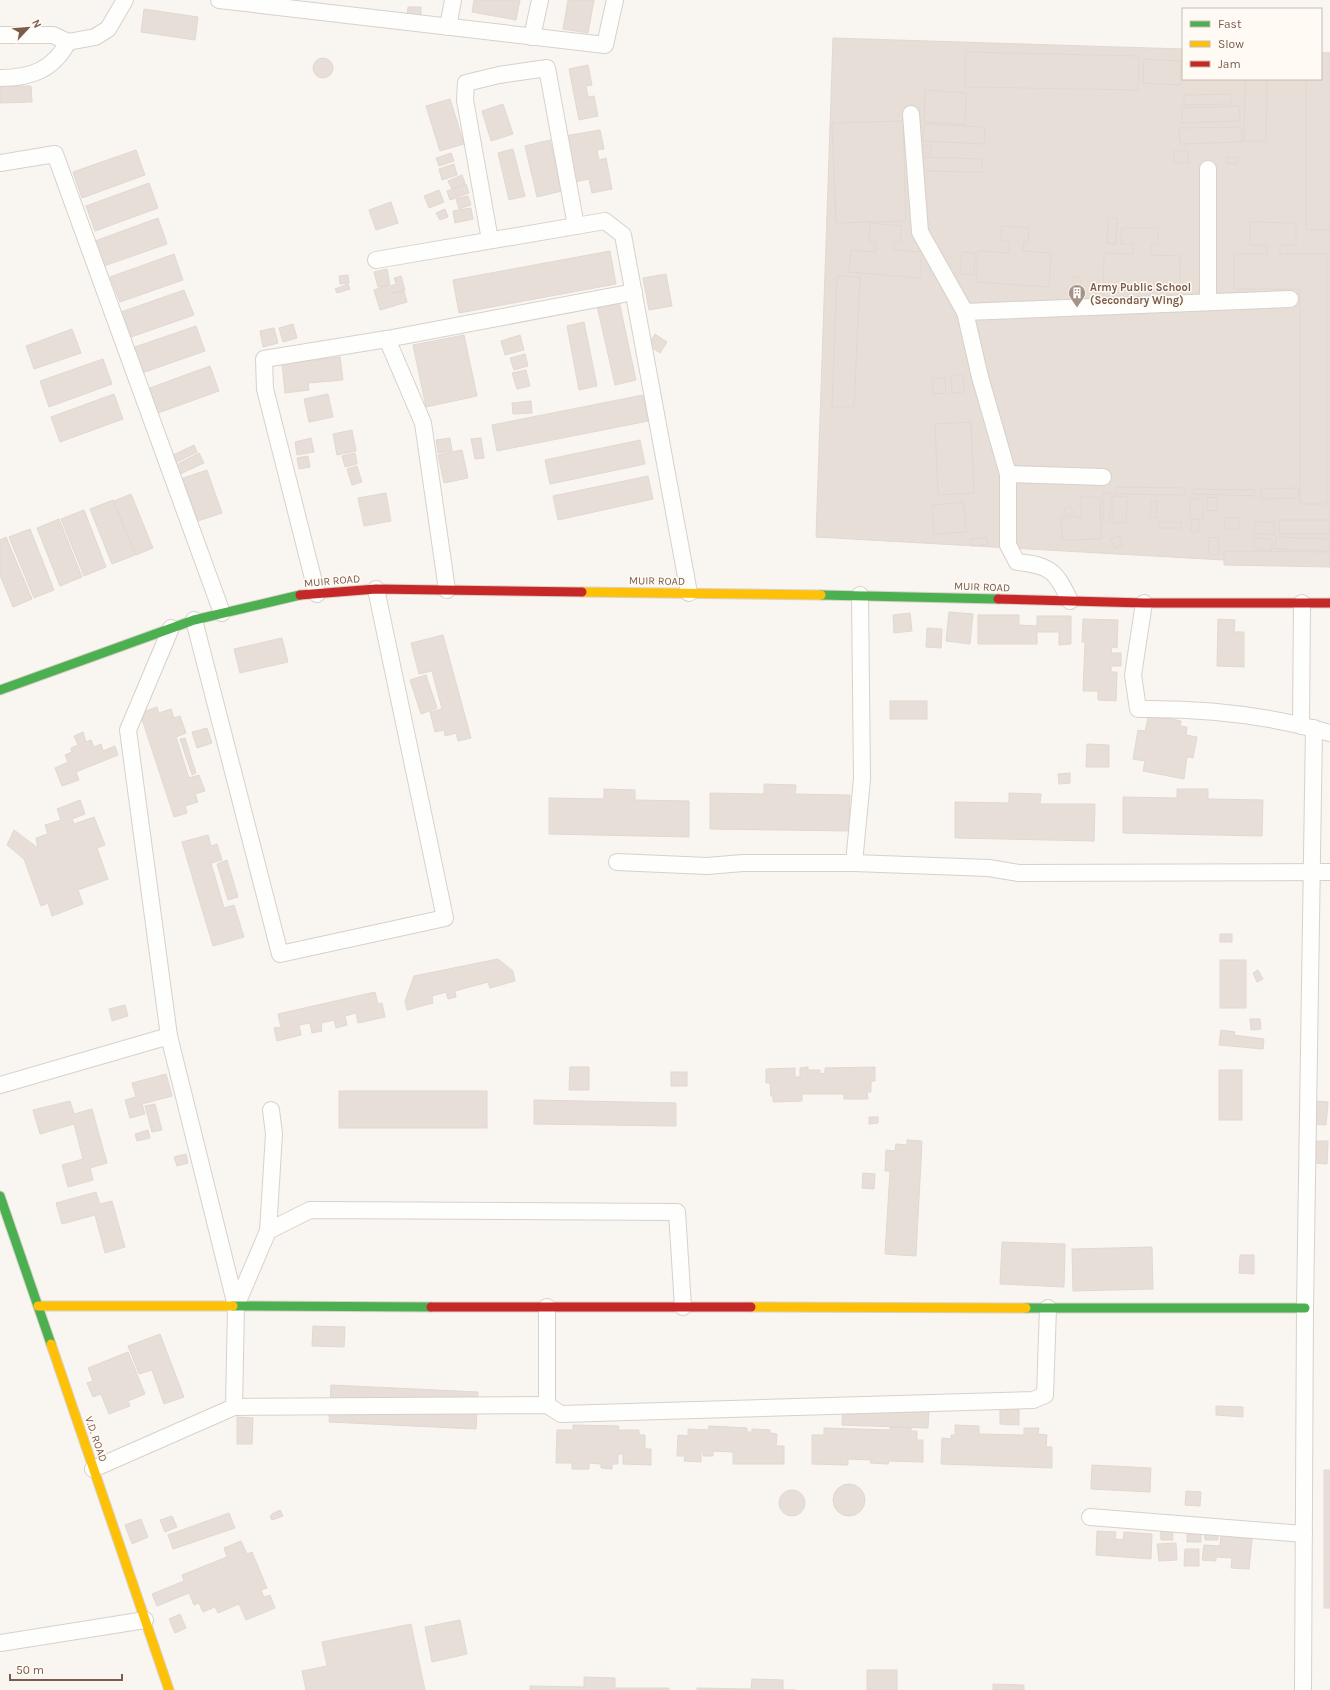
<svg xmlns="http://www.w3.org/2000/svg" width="1330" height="1690" font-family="Karla,sans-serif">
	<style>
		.building { fill: #e6ded7; stroke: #e2d8d2 }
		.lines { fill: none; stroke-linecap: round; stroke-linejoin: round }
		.street-casing { stroke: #d7d1cb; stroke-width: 18 }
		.fast-casing { stroke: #d9d2cb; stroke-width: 11 }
		.slow-casing { stroke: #d9d2cb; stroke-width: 11 }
		.jam-casing { stroke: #d9d2cb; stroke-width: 11 }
		.street { stroke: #fefefd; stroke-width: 16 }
		.fast { stroke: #4caf50; stroke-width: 9 }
		.slow { stroke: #ffc107; stroke-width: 9 }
		.jam { stroke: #c62828; stroke-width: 9 }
		.labels { text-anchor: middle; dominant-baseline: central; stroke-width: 3; stroke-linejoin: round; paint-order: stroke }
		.poi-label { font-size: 11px; font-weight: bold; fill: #7a5c4d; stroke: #fffaf3; text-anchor: start }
		.street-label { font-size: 11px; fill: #7a5c4d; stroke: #fffaf3 }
	</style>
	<rect width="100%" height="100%" fill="#f9f5f0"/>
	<g class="building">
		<polygon points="474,0 520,0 516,20 472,12"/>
		<polygon points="568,0 594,0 588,33 563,29"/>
		<polygon points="408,7 421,7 421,19 407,18"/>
		<polygon points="144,9 198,17 195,40 141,32"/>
		<polygon points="833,38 1183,49 1183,79 1321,79 1321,53 1330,53 1330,566 816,537"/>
		<polygon points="965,52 1139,56 1138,90 965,87"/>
		<polygon points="1321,53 1330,53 1330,230 1306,230 1306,79 1321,79"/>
		<circle cx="323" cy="68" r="10"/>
		<polygon points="1144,59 1181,61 1180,85 1143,83"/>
		<polygon points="588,65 592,85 586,86 588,97 594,96 598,116 579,120 569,69"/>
		<polygon points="1245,79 1267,79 1266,141 1244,141"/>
		<polygon points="0,86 31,86 32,102 0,103"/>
		<polygon points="925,90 966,93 965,124 924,122"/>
		<polygon points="1230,94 1231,104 1184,105 1184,95"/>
		<polygon points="450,99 464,144 440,151 426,106"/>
		<polygon points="503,104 513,134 491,141 482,111"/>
		<polygon points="1239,106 1240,121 1182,123 1182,108"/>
		<polygon points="903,121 906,221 836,223 832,123"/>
		<polygon points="924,124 985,127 984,144 923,141"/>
		<polygon points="1241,127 1242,142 1180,144 1179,128"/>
		<polygon points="600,130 604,149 597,150 599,160 606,158 612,189 592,193 589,179 566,184 565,136"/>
		<polygon points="550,140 562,191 537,197 525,146"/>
		<polygon points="924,145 932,147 929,155 922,152"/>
		<polygon points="513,149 525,196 509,200 498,153"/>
		<polygon points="136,150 145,175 82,198 73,172"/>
		<rect x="1174" y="151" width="14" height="12"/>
		<polygon points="451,153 454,161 439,166 436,158"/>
		<polygon points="921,157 982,159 982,172 921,171"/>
		<polygon points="1227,157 1237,158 1237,164 1227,163"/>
		<polygon points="454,164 457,175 442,180 439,169"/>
		<polygon points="462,175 465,183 452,189 448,181"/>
		<polygon points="149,183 158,208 95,231 86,206"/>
		<polygon points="466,184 469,193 450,200 447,191"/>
		<polygon points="439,190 444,202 429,208 424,196"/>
		<polygon points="468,196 471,205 459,209 456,199"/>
		<polygon points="391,202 398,223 376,230 369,210"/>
		<polygon points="471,208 473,219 455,223 453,211"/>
		<polygon points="445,209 448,217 440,220 436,213"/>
		<polygon points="158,218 167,244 104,266 95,241"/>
		<polygon points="1108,218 1117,218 1116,244 1107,243"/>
		<polygon points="1250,222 1296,223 1296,245 1280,245 1280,254 1327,254 1327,504 1300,504 1300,289 1234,289 1234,254 1267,254 1267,245 1250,245"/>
		<polygon points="870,223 902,226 900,242 894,242 894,250 922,252 920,278 849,272 851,250 875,252 876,242 869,242"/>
		<polygon points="1002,226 1029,228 1028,242 1024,242 1023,251 1051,253 1049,287 976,282 978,251 1009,253 1010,242 1001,241"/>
		<polygon points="1122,228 1158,228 1158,244 1151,244 1151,255 1180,256 1180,299 1103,297 1104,253 1133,254 1133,244 1121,244"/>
		<polygon points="610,251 616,284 459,313 453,280"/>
		<polygon points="962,252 975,253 974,275 960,274"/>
		<polygon points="174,254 183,280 120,302 110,277"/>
		<polygon points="387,269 390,285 378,287 374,272"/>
		<polygon points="666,274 672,306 649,310 643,278"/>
		<polygon points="348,275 349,283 340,284 339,276"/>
		<polygon points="401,276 405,290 392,293 390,286 396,284 394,278"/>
		<polygon points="837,276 860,277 854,407 832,407"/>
		<polygon points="1073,277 1080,277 1081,285 1073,284"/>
		<polygon points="348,284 350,289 337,293 335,289"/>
		<polygon points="388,285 391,294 404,291 407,302 380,310 374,290"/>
		<polygon points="184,290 194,315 131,337 121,312"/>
		<polygon points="619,301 636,380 615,385 597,306"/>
		<polygon points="584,322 597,386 579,390 567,326"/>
		<polygon points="293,324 297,338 283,342 279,328"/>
		<polygon points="196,326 205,351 142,373 132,348"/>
		<polygon points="274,328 278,343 263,347 260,331"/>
		<polygon points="72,329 81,353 34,369 26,346"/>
		<polygon points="655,334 667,342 660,353 648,345"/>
		<polygon points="464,335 477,396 426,407 413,345"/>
		<polygon points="520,335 524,350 505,355 501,341"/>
		<polygon points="525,354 528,366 514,370 510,358"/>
		<polygon points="340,357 343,380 308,383 309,390 285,393 282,364"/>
		<polygon points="103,359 112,384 49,407 40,381"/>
		<polygon points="210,366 219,391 155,414 147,389"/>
		<polygon points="526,370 530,386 517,389 512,373"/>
		<polygon points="951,375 963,375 964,392 952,393"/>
		<polygon points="932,378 945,378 946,393 933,394"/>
		<polygon points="114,394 123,419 60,442 51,417"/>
		<polygon points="328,394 333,417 309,422 304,399"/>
		<polygon points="643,395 648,421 497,451 492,425"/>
		<polygon points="531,401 532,413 513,414 512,403"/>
		<polygon points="971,422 974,493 938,495 935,424"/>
		<polygon points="352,430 356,451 337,455 333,434"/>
		<polygon points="311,438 314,452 297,455 295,442"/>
		<polygon points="450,438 452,451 438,453 436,440"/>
		<polygon points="481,438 484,458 475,459 471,439"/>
		<polygon points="640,440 645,464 550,484 545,460"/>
		<polygon points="194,445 197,452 173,464 169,457"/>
		<polygon points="462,450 468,478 444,483 438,455"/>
		<polygon points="199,453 204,463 180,474 176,465"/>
		<polygon points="355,453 357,464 345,467 342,456"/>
		<polygon points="308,456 310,467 299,469 297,458"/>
		<polygon points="357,466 362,482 352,485 347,469"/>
		<polygon points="207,470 222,513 198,521 183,478"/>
		<polygon points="648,476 653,499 558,520 553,496"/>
		<polygon points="1116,487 1185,488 1185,495 1116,494"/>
		<polygon points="1298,488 1299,498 1261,499 1261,489"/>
		<polygon points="1193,489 1255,490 1255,496 1193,494"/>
		<polygon points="386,493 391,521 364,526 358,498"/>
		<polygon points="1103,493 1111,493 1110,520 1103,520"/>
		<polygon points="131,494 153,548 136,555 114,501"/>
		<polygon points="1113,496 1127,497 1126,523 1113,523"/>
		<polygon points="1081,497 1100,497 1101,539 1062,540 1061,517 1081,517"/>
		<polygon points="1207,497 1218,498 1217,511 1207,510"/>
		<rect x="1190" y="499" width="13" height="20"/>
		<polygon points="113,500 135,555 112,564 90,509"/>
		<polygon points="1151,501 1157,501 1156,518 1150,517"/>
		<polygon points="964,502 966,532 934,534 932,505"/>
		<polygon points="1070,506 1074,513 1068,516 1064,509"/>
		<polygon points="84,510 106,567 84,576 61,519"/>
		<polygon points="1224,518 1239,518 1239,529 1225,529"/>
		<polygon points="59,519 82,577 60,586 37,528"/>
		<polygon points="1192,519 1199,520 1198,532 1191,532"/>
		<rect x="1279" y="520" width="51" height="14"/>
		<polygon points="1255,521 1275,523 1274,535 1254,533"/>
		<rect x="1159" y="522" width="22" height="6"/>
		<polygon points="30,529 54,590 34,598 9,537"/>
		<polygon points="1119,536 1123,545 1115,549 1111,539"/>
		<polygon points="6,537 32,599 13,607 0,575 0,540"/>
		<polygon points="987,537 988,544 972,546 971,539"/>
		<polygon points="1218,537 1219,554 1209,555 1208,538"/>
		<polygon points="1276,537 1330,539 1330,551 1275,549"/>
		<polygon points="1254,538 1272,539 1272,550 1254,549"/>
		<polygon points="1224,551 1330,552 1330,567 1224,565"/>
		<polygon points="949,612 973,614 970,644 946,641"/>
		<polygon points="910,613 912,631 894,633 893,615"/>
		<polygon points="978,615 1019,615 1019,625 1037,626 1037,616 1071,616 1071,644 1059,645 1059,632 1037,632 1037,644 978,644"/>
		<polygon points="1083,619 1118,620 1117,648 1112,647 1111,653 1121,653 1121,666 1111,666 1111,672 1117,672 1116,701 1098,700 1098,691 1083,691 1085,642 1082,642"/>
		<polygon points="1218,619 1235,620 1234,632 1244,632 1244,667 1217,666"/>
		<polygon points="927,628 942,629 941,648 926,647"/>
		<polygon points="443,635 471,738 458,741 456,733 445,736 444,730 435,732 430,712 442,709 432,671 419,674 411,643"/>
		<polygon points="282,638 288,662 240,673 234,649"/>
		<polygon points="426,675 437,708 421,714 410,680"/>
		<rect x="890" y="701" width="37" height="18"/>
		<polygon points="157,707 159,713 171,709 174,718 180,716 186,733 176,737 189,778 199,775 205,791 195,794 198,802 185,806 187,813 174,817 140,713"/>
		<polygon points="1149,714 1181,721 1180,726 1187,727 1186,735 1197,737 1193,758 1187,757 1184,779 1143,771 1145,761 1133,759 1138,730 1145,731"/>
		<polygon points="207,728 212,743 197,748 192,732"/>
		<polygon points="83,732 86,742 91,740 94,747 101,744 103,751 115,746 118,755 76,772 79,780 62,786 55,768 68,762 65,755 72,752 71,748 78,745 74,736"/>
		<polygon points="185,738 196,773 192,775 180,739"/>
		<polygon points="1087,744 1109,745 1109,767 1086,767"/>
		<polygon points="1070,773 1070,783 1059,784 1058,774"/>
		<polygon points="764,784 796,785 795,794 850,795 849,831 710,829 710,793 764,794"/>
		<polygon points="604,789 635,790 635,800 689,801 689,837 549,834 549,798 604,799"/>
		<polygon points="1177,789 1208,789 1208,799 1263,800 1262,836 1123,833 1123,797 1177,798"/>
		<polygon points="1009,793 1041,794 1040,804 1095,804 1094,841 955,838 955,802 1009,803"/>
		<polygon points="80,800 85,814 72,819 74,824 94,817 105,845 97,848 108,879 78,890 83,904 52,916 48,903 41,906 24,859 7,845 14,830 38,848 36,838 48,834 45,825 61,820 57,809"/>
		<polygon points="208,835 211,846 217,844 222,860 211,863 224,908 234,905 244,937 213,946 182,842"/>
		<polygon points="227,860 238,897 228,900 217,864"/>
		<rect x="1220" y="934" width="12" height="8"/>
		<polygon points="498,959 513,971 515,981 490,988 488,982 455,991 456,997 448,999 446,992 432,996 433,1003 407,1010 405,1001 414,976"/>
		<rect x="1220" y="960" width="26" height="48"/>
		<polygon points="1258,970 1263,979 1257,982 1253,973"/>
		<polygon points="375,992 378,1004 382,1003 385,1017 358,1023 356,1013 345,1016 347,1025 336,1028 334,1020 321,1023 322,1031 312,1033 310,1023 299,1025 301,1035 277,1041 274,1028 281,1027 278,1014"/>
		<polygon points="125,1005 128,1016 112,1021 109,1009"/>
		<polygon points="1250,1019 1260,1019 1261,1029 1251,1030"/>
		<polygon points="1221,1030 1235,1032 1234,1035 1264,1039 1263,1049 1219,1045"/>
		<polygon points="570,1067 589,1067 589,1090 569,1090"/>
		<polygon points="808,1067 808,1070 820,1070 820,1074 825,1073 825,1068 875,1067 875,1081 871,1081 871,1092 867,1092 868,1099 844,1099 844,1094 802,1094 802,1101 773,1102 773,1096 771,1096 770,1083 766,1083 766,1069 795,1068 795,1077 800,1077 800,1068"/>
		<rect x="1219" y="1070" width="23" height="50"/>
		<rect x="671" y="1072" width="16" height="14"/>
		<polygon points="166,1074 172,1096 142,1104 145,1114 130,1118 125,1100 136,1097 132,1083"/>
		<rect x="339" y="1091" width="148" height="37"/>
		<polygon points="534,1100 676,1103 676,1126 534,1124"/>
		<polygon points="70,1101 74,1114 92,1109 107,1163 90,1168 93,1180 68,1187 62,1165 83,1159 74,1124 40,1134 33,1110"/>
		<polygon points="1315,1101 1328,1102 1326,1125 1312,1124"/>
		<polygon points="155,1104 162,1130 152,1132 145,1106"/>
		<polygon points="869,1117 878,1117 878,1123 869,1124"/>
		<polygon points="148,1130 150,1138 137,1141 135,1134"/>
		<polygon points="907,1140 922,1141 916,1256 885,1254 890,1171 885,1171 886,1150 895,1151 896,1144 907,1145"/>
		<polygon points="1315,1141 1328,1141 1327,1164 1314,1163"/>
		<polygon points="186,1154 188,1163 177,1166 174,1157"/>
		<polygon points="863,1173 875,1174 874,1189 862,1188"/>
		<polygon points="96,1192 100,1204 112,1201 125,1247 105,1253 95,1215 62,1224 56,1203"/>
		<polygon points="1002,1242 1065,1244 1064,1287 1000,1284"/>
		<polygon points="1152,1247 1153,1289 1073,1291 1072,1249"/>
		<polygon points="1240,1255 1254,1255 1254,1274 1239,1273"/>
		<polygon points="313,1326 345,1327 344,1347 312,1346"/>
		<polygon points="160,1334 184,1397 164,1404 152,1370 139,1374 128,1346"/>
		<polygon points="128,1352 145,1394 128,1401 130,1406 109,1414 101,1394 93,1397 87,1383 93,1381 88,1368"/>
		<polygon points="331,1385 478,1392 476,1429 329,1422"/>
		<polygon points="843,1406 929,1409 928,1428 842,1425"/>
		<polygon points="1216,1406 1243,1407 1243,1417 1216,1415"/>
		<polygon points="1000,1408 1019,1409 1019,1425 1000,1424"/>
		<polygon points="237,1417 253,1418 252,1444 237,1444"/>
		<polygon points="573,1425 619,1426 618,1430 639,1430 639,1435 645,1435 645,1449 651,1449 651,1465 623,1464 623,1454 618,1454 618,1464 612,1464 612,1469 601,1468 601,1464 589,1463 589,1469 572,1469 572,1463 556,1463 557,1430 573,1430"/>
		<polygon points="955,1425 979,1426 979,1434 1024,1435 1024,1428 1039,1428 1038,1434 1047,1435 1046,1447 1052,1447 1052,1468 941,1464 942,1438 951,1439 951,1435 955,1435"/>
		<polygon points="709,1426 747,1428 747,1432 752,1432 752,1429 770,1430 770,1433 777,1434 776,1446 784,1446 784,1464 733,1464 733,1452 713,1451 713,1456 703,1456 703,1450 701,1450 701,1462 684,1461 685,1456 677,1456 678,1435 688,1436 688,1429 708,1430"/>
		<polygon points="890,1427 911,1428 911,1431 917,1431 917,1440 923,1440 923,1462 889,1461 888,1464 870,1463 871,1460 848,1459 848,1465 812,1464 812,1435 824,1435 824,1428 890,1430"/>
		<polygon points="1092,1465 1151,1468 1150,1492 1091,1489"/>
		<rect x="1324" y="1470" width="6" height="138"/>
		<circle cx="849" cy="1500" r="16"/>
		<circle cx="792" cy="1503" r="13"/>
		<polygon points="1186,1491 1201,1492 1200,1506 1185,1505"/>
		<polygon points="280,1510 283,1516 272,1520 270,1516 272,1515 272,1514"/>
		<polygon points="229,1513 235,1528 173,1549 168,1535"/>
		<polygon points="1160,1515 1172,1515 1173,1540 1161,1540"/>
		<polygon points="172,1516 177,1527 165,1532 160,1520"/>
		<polygon points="141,1519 148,1537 132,1544 125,1525"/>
		<rect x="1187" y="1527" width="14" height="15"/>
		<polygon points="1204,1529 1218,1529 1218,1540 1205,1540"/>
		<polygon points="1097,1531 1116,1532 1115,1539 1123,1540 1124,1532 1152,1534 1151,1559 1096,1555"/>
		<polygon points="1221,1534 1252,1539 1249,1569 1231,1568 1232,1558 1216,1557 1216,1561 1202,1560 1204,1545 1220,1546"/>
		<polygon points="241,1541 247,1554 252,1552 267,1588 261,1590 264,1597 270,1595 275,1608 246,1620 239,1604 218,1613 215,1607 203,1612 199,1603 194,1605 189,1593 157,1606 152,1594 184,1581 182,1575 227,1557 224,1548"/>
		<polygon points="1176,1543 1177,1560 1159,1561 1157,1544"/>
		<polygon points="1185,1549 1199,1549 1199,1566 1184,1566"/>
		<polygon points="180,1614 186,1628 175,1633 169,1619"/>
		<polygon points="460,1620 467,1654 432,1662 425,1627"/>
		<polygon points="411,1624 425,1690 306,1690 302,1671 327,1666 322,1642"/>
		<rect x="867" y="1670" width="30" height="20"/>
		<polygon points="584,1677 615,1678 615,1688 669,1688 669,1690 530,1690 530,1686 584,1687"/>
		<polygon points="752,1679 783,1680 783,1690 796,1690 697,1690 697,1688 751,1689"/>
		<polygon points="993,1684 1024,1685 1024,1690 993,1690"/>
	</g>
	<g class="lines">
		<defs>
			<g id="street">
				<polyline points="219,0 605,45 615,0"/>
				<polyline points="448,27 453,0"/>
				<polyline points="0,35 53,35 68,42 95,37 108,29 125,0"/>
				<polyline points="532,37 540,0"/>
				<path d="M0 78C31 78 53 70 68 42"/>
				<polyline points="911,114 920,232 965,312 980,377 1008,474"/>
				<polyline points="0,163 55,154 222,613"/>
				<polyline points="490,240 465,100 466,83 499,75 547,68 576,226"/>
				<polyline points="376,260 605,221 623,235 689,593"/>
				<polyline points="1208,302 1208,169"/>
				<polyline points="965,312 1290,299"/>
				<polyline points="387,339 423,423 447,590"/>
				<polyline points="317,594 265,389 264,359 387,339 634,292"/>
				<path d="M1070 601C1056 571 1050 565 1017 562L1008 545V474L1103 477"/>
				<path d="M1144 603 1133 675 1138 709C1203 708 1268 715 1330 733"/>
				<polyline points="194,620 280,954 445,918 376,589"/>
				<polyline points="1301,726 1302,603"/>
				<polyline points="617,862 707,866 743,863 854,863 989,868 1019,873 1330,872"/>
				<polyline points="854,863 862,779 860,595"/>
				<polyline points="0,1085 169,1036"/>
				<polyline points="268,1231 274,1134 271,1110"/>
				<polyline points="236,1306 268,1231 310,1210 677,1212 683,1307"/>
				<polyline points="547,1405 547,1307"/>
				<polyline points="234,1407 547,1405 561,1414 1033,1400 1045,1395 1048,1308"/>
				<polyline points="93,1469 234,1407 236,1306 169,1036 128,730 171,628"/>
				<polyline points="1090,1517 1304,1534"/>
				<polyline points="0,1643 145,1620"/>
				<polyline points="1303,1690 1305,1308 1314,728"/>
			</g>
			<g id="fast">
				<polyline points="821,595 998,599"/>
				<polyline points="0,690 194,620 300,595"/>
				<polyline points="0,1196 51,1344"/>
				<polyline points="233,1306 431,1307"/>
				<polyline points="1026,1308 1305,1308"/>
			</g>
			<g id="slow">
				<polyline points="582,592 821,595"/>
				<polyline points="38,1306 233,1306"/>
				<polyline points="751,1307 1026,1308"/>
				<polyline points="51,1344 169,1690"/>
			</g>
			<g id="jam">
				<polyline points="300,595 376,589 582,592"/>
				<polyline points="998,599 1144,603 1330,603"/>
				<polyline points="431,1307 751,1307"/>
			</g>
		</defs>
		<use href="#street" class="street-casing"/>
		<use href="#fast" class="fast-casing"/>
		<use href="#slow" class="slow-casing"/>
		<use href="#jam" class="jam-casing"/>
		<use href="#street" class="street"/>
		<use href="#fast" class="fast"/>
		<use href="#slow" class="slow"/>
		<use href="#jam" class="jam"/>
	</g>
	<defs>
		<symbol id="building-pin" viewBox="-11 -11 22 30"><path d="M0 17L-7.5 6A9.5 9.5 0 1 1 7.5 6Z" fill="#a69286" stroke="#fffaf3"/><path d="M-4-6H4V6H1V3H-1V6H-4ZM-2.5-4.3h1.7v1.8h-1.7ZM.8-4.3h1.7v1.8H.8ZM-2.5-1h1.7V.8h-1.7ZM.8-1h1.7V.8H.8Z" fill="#fff"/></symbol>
	</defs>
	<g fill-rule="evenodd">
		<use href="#building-pin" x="1067" y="283" width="20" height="27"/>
	</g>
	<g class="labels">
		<g class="poi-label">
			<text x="1090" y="287">Army Public School<tspan x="1090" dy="13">(Secondary Wing)</tspan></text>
		</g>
		<g class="street-label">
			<text transform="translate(332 581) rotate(-5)">MUIR ROAD</text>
			<text transform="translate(657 581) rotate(1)">MUIR ROAD</text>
			<text transform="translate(982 587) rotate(2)">MUIR ROAD</text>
			<text transform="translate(96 1439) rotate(71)">V.D. ROAD</text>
		</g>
	</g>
	<rect x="1182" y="8" width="140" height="72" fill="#fffaf3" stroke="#cabbb1"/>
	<rect x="1190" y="21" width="20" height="6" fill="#4caf50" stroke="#cabbb1"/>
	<text x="1218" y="28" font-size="12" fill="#7a5c4d">Fast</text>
	<rect x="1190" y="41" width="20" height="6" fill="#ffc107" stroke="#cabbb1"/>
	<text x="1218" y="48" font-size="12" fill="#7a5c4d">Slow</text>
	<rect x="1190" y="61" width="20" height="6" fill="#c62828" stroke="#cabbb1"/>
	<text x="1218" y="68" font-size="12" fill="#7a5c4d">Jam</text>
	<g transform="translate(28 28) rotate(64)" stroke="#fffaf3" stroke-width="3" paint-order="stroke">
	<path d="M0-3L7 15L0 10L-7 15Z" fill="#7a5c4d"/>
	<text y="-6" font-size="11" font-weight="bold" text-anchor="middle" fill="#7a5c4d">N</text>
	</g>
	<path d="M10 1674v6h112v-6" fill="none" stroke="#7a5c4d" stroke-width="2"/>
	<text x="16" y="1674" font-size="12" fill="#7a5c4d" stroke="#fffaf3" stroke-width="3" paint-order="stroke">50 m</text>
</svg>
